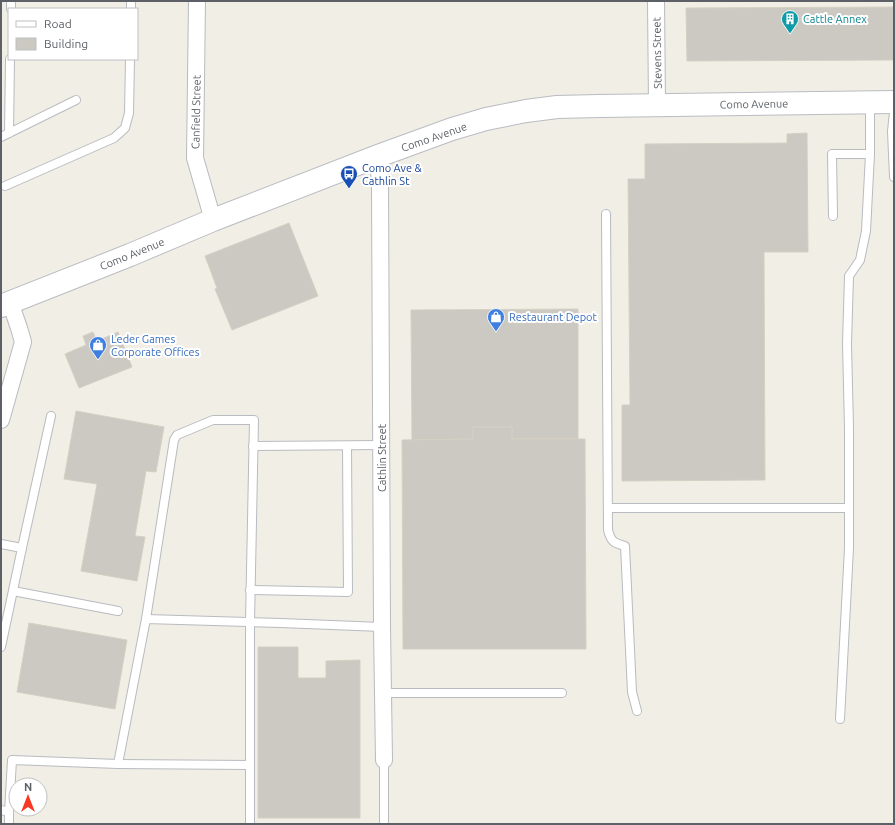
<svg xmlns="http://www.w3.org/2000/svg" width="895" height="825" font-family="Ubuntu,sans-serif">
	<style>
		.building { fill: #ccc8c2; stroke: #d6d0c3 }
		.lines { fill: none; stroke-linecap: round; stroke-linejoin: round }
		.lane-casing { stroke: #b8bbc0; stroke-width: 10 }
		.street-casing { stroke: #b8bbc0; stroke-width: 18 }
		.secondary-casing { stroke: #b9bcc2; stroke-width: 24 }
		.lane { stroke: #fff; stroke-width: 8 }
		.street { stroke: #fff; stroke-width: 16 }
		.secondary { stroke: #fff; stroke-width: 22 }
		.labels { text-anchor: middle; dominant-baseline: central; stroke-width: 4; stroke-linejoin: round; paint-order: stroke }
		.culture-label { font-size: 11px; fill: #0d838f; stroke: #fff; text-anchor: start }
		.street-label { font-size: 11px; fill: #5d6167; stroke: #fff }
		.transit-label { font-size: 11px; fill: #164399; stroke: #fff; text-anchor: start }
		.shop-label { font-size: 11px; fill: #366cbe; stroke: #fff; text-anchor: start }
	</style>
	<rect width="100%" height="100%" fill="#f1eee5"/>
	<g class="building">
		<polygon points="894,7 894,60 687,61 686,8"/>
		<polygon points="807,133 808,252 764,252 765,480 622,481 622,405 630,405 628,179 645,179 645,144 787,143 787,134"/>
		<polygon points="289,223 318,296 232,330 215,289 217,288 205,256"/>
		<polygon points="578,309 578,439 512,439 512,427 473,427 473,439 412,440 411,310"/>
		<polygon points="93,332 97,341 118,332 132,367 79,388 65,354 86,345 83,336"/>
		<polygon points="76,411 164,427 156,472 146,471 135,536 145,537 137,581 81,571 97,484 64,479"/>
		<polygon points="473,427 512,427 512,439 585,439 586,649 403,649 402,440 473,439"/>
		<polygon points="29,623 127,640 115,709 17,692"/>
		<polygon points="258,647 298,647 298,678 326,678 326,661 360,660 360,818 258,818"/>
	</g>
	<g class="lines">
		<defs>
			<g id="lane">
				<polyline points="11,9 11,1"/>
				<polyline points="131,9 131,1"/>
				<polyline points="894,112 892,131 894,177"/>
				<polyline points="9,133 10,59"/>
				<polyline points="1,137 76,100"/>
				<polyline points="5,186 114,138 125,128 129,113 130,59"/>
				<path d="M606 214 608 530C611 542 614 543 625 546L632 692 637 711"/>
				<polyline points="833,216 832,154 870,154"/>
				<polyline points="253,446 381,445"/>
				<polyline points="608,508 849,508"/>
				<polyline points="1,544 22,548 51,416"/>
				<polyline points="250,590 348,592 347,446"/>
				<polyline points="13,591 118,611"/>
				<polyline points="146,619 174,440 177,435 213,420 254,420 250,622 250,824"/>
				<polyline points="1,647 22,548"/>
				<polyline points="383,693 562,693"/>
				<polyline points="840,719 849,548 849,428 847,344 849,276 860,260 866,231 870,154 870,103"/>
				<polyline points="384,760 384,824"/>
				<polyline points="118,764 250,765"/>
				<polyline points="1,810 9,812 12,760 118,764 146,619 281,623 382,627"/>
				<polyline points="9,824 9,812"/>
			</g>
			<g id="street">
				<polyline points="197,1 195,158 213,220"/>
				<polyline points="656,1 657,105"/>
				<polyline points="378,156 380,184 382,627 384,760"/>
				<polyline points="1,420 23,342 19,328 10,302"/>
			</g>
			<polyline id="secondary" points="1,306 130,255 213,220 378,156 452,129 486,119 526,111 557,107 599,106 894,102"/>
		</defs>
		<use href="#lane" class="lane-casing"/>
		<use href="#street" class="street-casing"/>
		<use href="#secondary" class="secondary-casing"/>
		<use href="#lane" class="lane"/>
		<use href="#street" class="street"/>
		<use href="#secondary" class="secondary"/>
	</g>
	<defs>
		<symbol id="building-pin" viewBox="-11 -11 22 30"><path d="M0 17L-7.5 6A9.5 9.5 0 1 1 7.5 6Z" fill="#0f9aa8" stroke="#fff"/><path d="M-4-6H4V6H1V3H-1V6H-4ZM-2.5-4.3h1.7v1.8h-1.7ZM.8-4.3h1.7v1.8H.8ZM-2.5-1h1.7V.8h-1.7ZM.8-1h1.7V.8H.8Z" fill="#fff"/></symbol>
		<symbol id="bus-pin" viewBox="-11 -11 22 30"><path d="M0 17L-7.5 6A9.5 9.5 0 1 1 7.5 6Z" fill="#1a4fb4" stroke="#fff"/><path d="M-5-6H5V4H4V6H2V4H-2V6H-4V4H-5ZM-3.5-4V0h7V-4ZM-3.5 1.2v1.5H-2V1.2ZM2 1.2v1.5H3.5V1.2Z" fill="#fff"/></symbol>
		<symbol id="shop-pin" viewBox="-11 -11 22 30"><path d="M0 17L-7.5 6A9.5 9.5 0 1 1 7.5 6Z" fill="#3f7fe0" stroke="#fff"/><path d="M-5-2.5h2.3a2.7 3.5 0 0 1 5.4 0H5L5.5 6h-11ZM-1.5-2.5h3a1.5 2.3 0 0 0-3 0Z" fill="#fff"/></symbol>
	</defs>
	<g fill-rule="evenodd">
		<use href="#building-pin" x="780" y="9" width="20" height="27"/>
		<use href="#bus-pin" x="339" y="164" width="20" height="27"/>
		<use href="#shop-pin" x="486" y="307" width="20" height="27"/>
		<use href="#shop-pin" x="88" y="335" width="20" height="27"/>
	</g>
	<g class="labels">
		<g class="culture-label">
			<text x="803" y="19">Cattle Annex</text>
		</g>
		<g class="street-label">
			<text transform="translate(657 53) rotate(-91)">Stevens Street</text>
			<text transform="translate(754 104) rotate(-1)">Como Avenue</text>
			<text transform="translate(196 112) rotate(-89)">Canfield Street</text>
			<text transform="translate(434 137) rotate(-19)">Como Avenue</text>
			<text transform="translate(132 254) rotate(-22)">Como Avenue</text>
			<text transform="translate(382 458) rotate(-90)">Cathlin Street</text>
		</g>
		<g class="transit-label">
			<text x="362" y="168">Como Ave &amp;<tspan x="362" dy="13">Cathlin St</tspan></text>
		</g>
		<g class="shop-label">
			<text x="509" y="317">Restaurant Depot</text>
			<text x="111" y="339">Leder Games<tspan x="111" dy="13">Corporate Offices</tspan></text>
		</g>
	</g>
	<rect width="895" height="825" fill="none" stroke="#5d6167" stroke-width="4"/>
	<rect x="8" y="8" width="130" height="52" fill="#ffffff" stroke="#bec0c2"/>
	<rect x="16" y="21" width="20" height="6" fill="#ffffff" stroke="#bec0c2"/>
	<text x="44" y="28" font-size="12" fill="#5d6167">Road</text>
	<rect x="16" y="38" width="20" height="12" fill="#ccc8c2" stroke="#bec0c2"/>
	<text x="44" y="48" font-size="12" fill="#5d6167">Building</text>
	<g transform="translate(28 797)"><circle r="19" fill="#ffffff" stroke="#bec0c2"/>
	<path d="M0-3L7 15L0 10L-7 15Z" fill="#f83824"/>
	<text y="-6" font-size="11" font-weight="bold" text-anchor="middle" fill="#5d6167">N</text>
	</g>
</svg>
